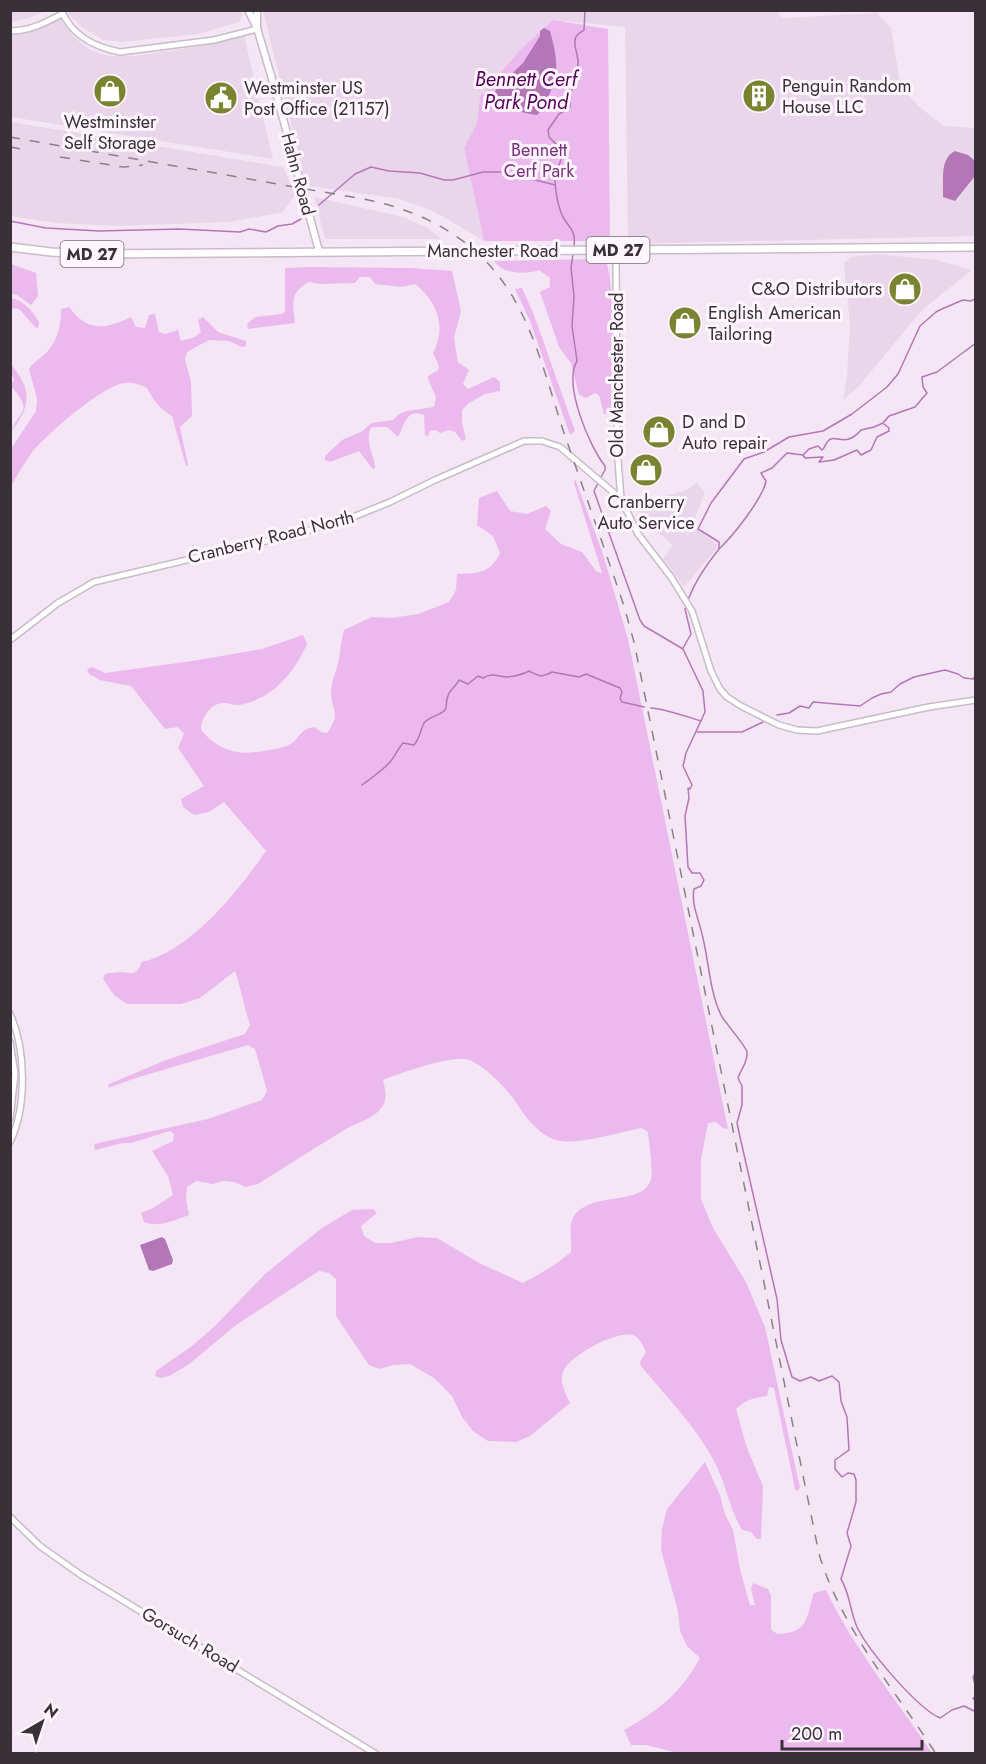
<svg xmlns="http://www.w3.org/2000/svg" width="986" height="1764" font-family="Jost,sans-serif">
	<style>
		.built { fill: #ead6ea }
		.green { fill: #ebb9ee }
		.water { fill: #b576b8 }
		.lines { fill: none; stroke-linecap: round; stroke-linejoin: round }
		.stream { stroke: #b576b8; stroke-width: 1.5 }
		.tertiary-casing { stroke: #c9bbca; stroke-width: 8 }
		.secondary-casing { stroke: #c9bbca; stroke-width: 9 }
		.primary-casing { stroke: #c9bbca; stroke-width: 10 }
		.tertiary { stroke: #fff; stroke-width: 5 }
		.secondary { stroke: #fff; stroke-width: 6 }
		.primary { stroke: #fff; stroke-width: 7 }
		.rail { stroke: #8a808a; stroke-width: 1.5; stroke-dasharray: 10 10; stroke-linecap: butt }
		.primary-bridge-casing { stroke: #c9bbca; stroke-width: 10; stroke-linecap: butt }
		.primary-bridge { stroke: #fff; stroke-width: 7 }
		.labels { text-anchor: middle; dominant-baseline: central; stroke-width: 6; stroke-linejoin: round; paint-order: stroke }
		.shield { fill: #fff6ff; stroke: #746d74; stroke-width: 1.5 }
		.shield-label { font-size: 16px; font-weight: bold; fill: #383238 }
		.poi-label { font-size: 18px; fill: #383238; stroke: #fff6ff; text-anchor: start }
		.park-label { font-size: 18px; fill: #7c3081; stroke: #fff6ff }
		.street-label { font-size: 18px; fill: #383238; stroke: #fff6ff }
		.water-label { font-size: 20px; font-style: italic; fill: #55015b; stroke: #fff6ff }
	</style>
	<rect width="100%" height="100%" fill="#f5e6f5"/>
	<g class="built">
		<polygon points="11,10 45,10 45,11 35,16 18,21 11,21"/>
		<polygon points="241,10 243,15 239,22 198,34 123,42 103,40 82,27 69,15 67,11"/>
		<polygon points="776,10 782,18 877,13 891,28 901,87 918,106 944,126 975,128 975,236 628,244 625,27 553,20 522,48 480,96 477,123 464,148 484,241 435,212 400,199 310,186 304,177 263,11"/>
		<polygon points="60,19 74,37 90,50 109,56 134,56 194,47 244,36 273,159 11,117 10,33 23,33 41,29"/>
		<polygon points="11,122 283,167 295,195 283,212 230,222 117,226 55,223 11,216"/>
		<polygon points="314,197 403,217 426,227 442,239 325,239"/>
		<polygon points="876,254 937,260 972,270 922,310 859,386 843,400 847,376 850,326 844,263 852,257"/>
		<polygon points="697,483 705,493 693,523 694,527 717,544 717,548 684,587 663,559 673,545 645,522 635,503 684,491"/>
	</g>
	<g class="green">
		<polygon points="553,20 608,29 610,241 484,241 464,148 477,123 480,96 522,48"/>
		<path d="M596 259 605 260C617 281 611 384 611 414H604L599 395 595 393 586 398 579 395 571 363 559 347 540 292 550 287V278L539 270C526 275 502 274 494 261Z"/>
		<polygon points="11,264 36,273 38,296 31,305 17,295 11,294"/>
		<path d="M311 267 412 268 452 271 461 311 454 338 458 362 469 370 463 384 468 389 494 377 500 382V391L485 394 469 403 462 410V423L466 439 462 441 455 432 449 430 440 433 435 430 430 431 428 436 425 435 424 415C406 407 404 427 398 437L387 427H372C363 439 375 455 375 469L372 468 359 451 330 462 325 460V456L342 440 363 431 371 423 393 420 399 414 407 411 434 407 436 397 427 377 438 370 439 366 433 353C447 327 437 301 415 284L401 287 375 284 370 277H360L355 283 319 284 309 282C289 293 293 303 295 323L248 329 247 324 255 317 282 314 285 312V268Z"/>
		<polygon points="522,288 534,315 575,431 570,435 530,321 515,289"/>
		<path d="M11 298C23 300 33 311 39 322L38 328H36L19 309 11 308Z"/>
		<path d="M69 307C88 333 106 329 131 317L136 327 145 328 149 315 155 314 159 332 165 334 178 330 181 341 195 337 201 332 198 320 203 317 218 332 246 341V346L242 347 229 341 209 340 187 352 185 359 191 382 192 416 180 427 188 465 186 466 172 416C160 409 153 400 147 388 139 384 133 382 124 383 102 386 44 436 30 455 23 465 17 476 11 486V449L36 411 37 399 29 369C33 362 41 358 47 352 58 340 61 325 61 309Z"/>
		<path d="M10 363C33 390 31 406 11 432 20 408 34 413 11 386L14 379 11 374Z"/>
		<path d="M575 479 602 551 628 639 728 1129 723 1128 716 1122 708 1123 701 1159V1199L713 1228 746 1282 765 1327 800 1488 797 1491 795 1489 774 1388 769 1387 767 1396C754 1398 745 1400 736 1409L747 1448 763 1486 761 1539H757L751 1532 742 1530C729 1508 726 1483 714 1461 697 1428 665 1395 641 1366L640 1362 646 1352C643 1346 641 1340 635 1336 620 1328 568 1356 563 1372 559 1382 566 1394 570 1403L530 1436 516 1442 488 1441 473 1431 462 1417 452 1396 434 1378 410 1364 393 1365 379 1369 369 1365 336 1316V1279L329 1273 319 1271 236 1325 188 1365 169 1376 161 1378 155 1376 156 1371 192 1346 215 1326 265 1274 322 1228 352 1210 373 1209 377 1213 361 1226 364 1236 375 1243H391L418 1237 437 1238 479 1263 523 1283C540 1274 556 1265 571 1252 572 1243 569 1228 572 1220 586 1189 643 1208 651 1179 653 1170 649 1143 648 1132L642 1128C619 1132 577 1146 556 1140 541 1136 527 1119 519 1107 510 1092 481 1060 464 1059 447 1057 401 1073 383 1080 385 1089 388 1099 382 1107 374 1119 358 1122 346 1129 316 1147 287 1166 258 1184L246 1187 234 1182 223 1181 213 1184 196 1181 187 1187 186 1199 189 1215C175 1220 158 1228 144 1222L141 1213 153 1208 173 1195 168 1176 152 1151 173 1141 174 1134 170 1131 131 1143H122L95 1150 94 1144 208 1119 262 1100 267 1091 255 1049 248 1045 139 1077 111 1087H108L109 1084 166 1060 245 1034 250 1025C244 1007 241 989 235 971L200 998 181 1004H127L114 995 103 979 105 974C111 973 116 972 122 972 134 974 136 975 142 962 191 951 239 890 266 851L224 802 209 812 194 815 183 807 181 799 204 786 178 748 184 734 178 727 165 729 131 686 100 680 89 674 87 669 92 667 105 673 192 661 262 649 303 635 307 644C297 666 281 689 258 699 252 702 242 705 236 705 231 705 226 702 222 703 209 705 201 719 201 730 221 753 240 756 269 750 276 749 286 747 292 743 302 735 299 730 314 727L321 732 327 733C342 712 331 711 331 692 331 680 338 669 339 658 341 648 341 640 344 630L372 617 391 618 418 614 449 602 456 590 457 574C478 573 490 574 500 553L493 536 477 525 479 498 497 491 510 511 527 514 546 506 551 511 545 529 561 544 582 552 597 572 602 573 574 483Z"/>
		<path d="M705 1462 720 1495 725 1514 733 1530 740 1569 750 1605H755L751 1589 753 1583 768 1589 771 1596V1629L777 1634C809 1633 806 1618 814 1593L826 1590C854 1649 896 1699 932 1753L682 1754 646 1745H631L624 1730C658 1711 681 1693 700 1658L687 1646 680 1631 678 1611 661 1550 662 1529 667 1509Z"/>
	</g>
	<g class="water">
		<path d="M544 28 550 31C560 68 559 80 539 113L537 115C520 113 505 108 494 95L496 89 523 63 540 36V31Z"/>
		<path d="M955 151 968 155 975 161V176L955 201 943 197C944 181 939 159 955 151Z"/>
		<polygon points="162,1237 165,1239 173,1260 172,1264 153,1271 149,1270 140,1245"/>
	</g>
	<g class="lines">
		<g class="stream">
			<polyline points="319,205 355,174 371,167 389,171 420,173 444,180 453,180 483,172 504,172 555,185"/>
			<polyline points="10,221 46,228 99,231 179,229 240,232 249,229 266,232 278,226 292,224 301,219"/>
			<path d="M574 247C576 230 570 229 563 217 558 207 555 190 555 179 555 170 560 165 562 157L558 146 549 137 548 130 559 114 570 107C569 92 575 80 578 65 579 56 574 49 575 41 575 35 580 33 584 30L585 10"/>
			<path d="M573 254 571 268 574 296 572 326 577 361C563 384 589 446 605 466V470L600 479"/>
			<polyline points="803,455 805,458 823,457 819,462 834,460 857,450 861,455 871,450 877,437 889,431 889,428 884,424"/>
			<path d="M598 483 594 491 640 620 644 626 683 649 703 691 705 712 686 753 683 766 692 785 690 789 688 788 689 798 685 816 688 867 692 873H700L704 880 701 886 694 889C691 904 699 920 702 934 709 960 709 990 721 1015 726 1024 746 1046 747 1052 748 1062 741 1069 738 1078L742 1086V1105L737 1123 740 1137 777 1299 781 1340 792 1377 800 1381 811 1377 819 1381 832 1376 839 1382 841 1401 847 1417 849 1450 835 1460V1469L842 1477 848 1473 854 1474 856 1480V1502L847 1533 851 1546 841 1579C850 1594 850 1611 857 1627 868 1650 917 1708 940 1718L952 1710 964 1706 976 1712"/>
			<path d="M719 549C733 536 763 498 766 481L761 473 772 468 787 453 803 455 809 449 818 446 822 450C825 448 825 444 828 441 835 433 845 449 861 430L874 427 883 423 889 416 915 407 927 393 923 387 922 377 937 372 976 343"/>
			<path d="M688 600C695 581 706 565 719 549V542L698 529 711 503 744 459 764 452 789 437 823 431 852 414 887 387 898 374 920 326 936 312 944 308 963 300 970 301 976 299"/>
			<polyline points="683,648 691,634 685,609 687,605"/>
			<path d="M651 708C662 708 688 717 701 721"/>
			<polyline points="777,715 789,713 800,706 809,708 813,702 860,706 872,698 881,694 891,692 900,684 914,677 945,670 958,674 964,678 973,679 976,675"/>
			<polyline points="697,732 742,732 763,722"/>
			<path d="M362 785C371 778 382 771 389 763 395 757 397 750 403 743L414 745C420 738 420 731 424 723 429 716 440 716 445 710 448 705 445 701 448 696 450 689 456 687 459 680L468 684 478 676 483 678C493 672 498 677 508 677 516 676 522 675 529 671 539 676 541 678 552 672L579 677 586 674 620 688 622 692 620 698 622 702 644 707"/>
			<polyline points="976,1671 973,1677 976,1688"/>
			<polyline points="976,1697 973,1698 976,1702"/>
		</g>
		<defs>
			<g id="tertiary">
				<path d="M61 10C72 36 94 47 120 52L214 40 257 29"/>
				<path d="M10 31C30 31 45 23 62 14"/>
				<polyline points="616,250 617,448 621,499 638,534 671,577 692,611 711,671 720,689 727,697 741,706 779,725 797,730 817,731 929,707 976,700"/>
				<polyline points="10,640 58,603 94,582 296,534 353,517 390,502 435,480 524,441 542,441 560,447 620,498"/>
				<path d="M10 1014C26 1049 27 1107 10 1142"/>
				<polyline points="10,1042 15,1074 10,1118"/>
				<polyline points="10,1517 40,1546 81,1575 376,1754"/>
			</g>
			<g id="secondary">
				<polyline points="248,10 257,28 275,89 319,251"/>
				<polyline points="257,28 257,10"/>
			</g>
			<g id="primary">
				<polyline points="10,247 51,252 89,254 465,251"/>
				<polyline points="486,251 976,247"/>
			</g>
		</defs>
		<use href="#tertiary" class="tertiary-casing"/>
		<use href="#secondary" class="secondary-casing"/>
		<use href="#primary" class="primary-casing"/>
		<use href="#tertiary" class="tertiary"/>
		<use href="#secondary" class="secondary"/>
		<use href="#primary" class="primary"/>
		<g class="rail">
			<path d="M10 137 363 199C431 212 488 246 520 310 539 347 550 390 563 430 583 488 604 547 624 606L634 642 819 1554C842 1630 894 1688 936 1754"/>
			<polyline points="10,147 21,149"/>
			<polyline points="60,157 123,167 143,165"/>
		</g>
		<defs>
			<polyline id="primary-bridge" points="465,251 486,251"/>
		</defs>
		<use href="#primary-bridge" class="primary-bridge-casing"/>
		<use href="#primary-bridge" class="primary-bridge"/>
	</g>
	<defs>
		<symbol id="shop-disc" viewBox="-11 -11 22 22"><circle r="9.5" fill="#7a832f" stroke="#fff6ff"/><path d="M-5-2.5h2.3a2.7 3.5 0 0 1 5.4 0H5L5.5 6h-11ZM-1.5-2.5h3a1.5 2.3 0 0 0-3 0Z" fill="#fff"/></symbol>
		<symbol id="building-disc" viewBox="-11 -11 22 22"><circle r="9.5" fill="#7a832f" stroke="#fff6ff"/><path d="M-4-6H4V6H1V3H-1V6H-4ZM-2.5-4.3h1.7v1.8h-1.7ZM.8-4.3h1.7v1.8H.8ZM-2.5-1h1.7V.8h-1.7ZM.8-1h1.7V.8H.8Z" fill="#fff"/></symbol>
		<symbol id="civic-disc" viewBox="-11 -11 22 22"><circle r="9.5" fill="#7a832f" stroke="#fff6ff"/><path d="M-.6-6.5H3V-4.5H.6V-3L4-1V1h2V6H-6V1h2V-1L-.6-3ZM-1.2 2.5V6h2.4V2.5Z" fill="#fff"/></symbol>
	</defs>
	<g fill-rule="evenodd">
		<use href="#shop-disc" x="91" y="72" width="38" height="38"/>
		<use href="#building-disc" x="740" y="77" width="38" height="38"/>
		<use href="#civic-disc" x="202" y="79" width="38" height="38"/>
		<use href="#shop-disc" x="886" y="270" width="38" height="38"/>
		<use href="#shop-disc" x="666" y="304" width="38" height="38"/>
		<use href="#shop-disc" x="640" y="413" width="38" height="38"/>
		<use href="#shop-disc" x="627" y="451" width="38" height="38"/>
	</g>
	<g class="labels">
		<g class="shield">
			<rect x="586.5" y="237" width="63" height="26" rx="4.5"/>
			<rect x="60.5" y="241" width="63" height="26" rx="4.5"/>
		</g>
		<g class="shield-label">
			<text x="618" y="250">MD 27</text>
			<text x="92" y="254">MD 27</text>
		</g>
		<g class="poi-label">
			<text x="782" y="86">Penguin Random<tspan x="782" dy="21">House LLC</tspan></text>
			<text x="244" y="88">Westminster US<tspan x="244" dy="21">Post Office (21157)</tspan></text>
			<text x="110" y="122" text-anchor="middle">Westminster<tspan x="110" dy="21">Self Storage</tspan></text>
			<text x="882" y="289" text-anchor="end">C&amp;O Distributors</text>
			<text x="708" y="313">English American<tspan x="708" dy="21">Tailoring</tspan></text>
			<text x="682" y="422">D and D<tspan x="682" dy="21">Auto repair</tspan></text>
			<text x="646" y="502" text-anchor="middle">Cranberry<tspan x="646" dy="21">Auto Service</tspan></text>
		</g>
		<g class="park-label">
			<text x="539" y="150">Bennett<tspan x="539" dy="21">Cerf Park</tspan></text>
		</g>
		<g class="street-label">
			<text transform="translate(298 174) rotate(75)">Hahn Road</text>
			<text x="493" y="251">Manchester Road</text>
			<text transform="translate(617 375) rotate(-90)">Old Manchester Road</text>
			<text transform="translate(271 537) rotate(-14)">Cranberry Road North</text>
			<text transform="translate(190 1640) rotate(31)">Gorsuch Road</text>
		</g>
		<g class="water-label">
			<text x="526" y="79">Bennett Cerf<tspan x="526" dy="23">Park Pond</tspan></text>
		</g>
	</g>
	<rect width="986" height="1764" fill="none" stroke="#383238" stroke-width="24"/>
	<g transform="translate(42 1722) rotate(39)" stroke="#fff6ff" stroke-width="4.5" paint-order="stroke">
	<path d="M0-4.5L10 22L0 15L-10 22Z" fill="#383238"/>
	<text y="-9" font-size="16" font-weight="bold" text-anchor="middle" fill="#383238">N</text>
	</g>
	<path d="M782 1740v9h140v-9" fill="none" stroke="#383238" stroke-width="3"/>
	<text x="791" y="1740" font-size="18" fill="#383238" stroke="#fff6ff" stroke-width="4.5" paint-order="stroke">200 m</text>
</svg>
